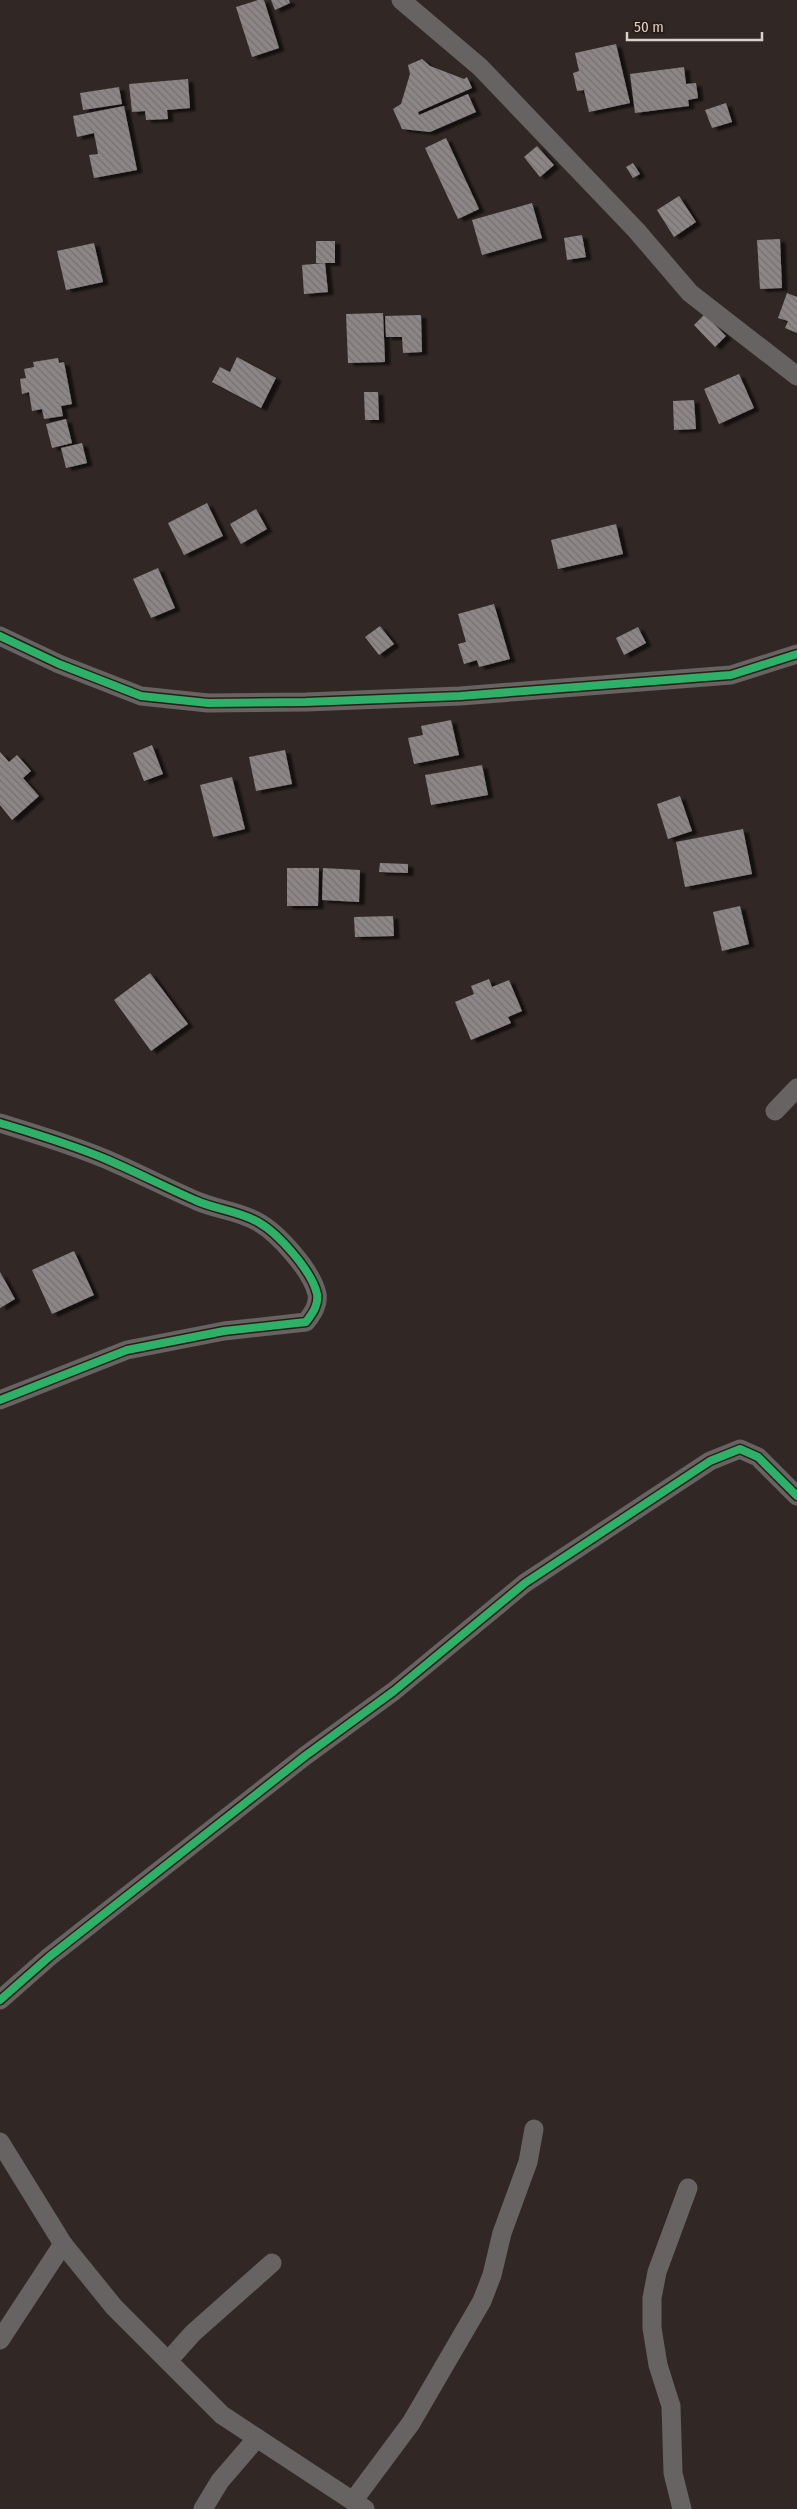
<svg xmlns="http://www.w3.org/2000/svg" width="797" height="2509" font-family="'Fira Sans Condensed',sans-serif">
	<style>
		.building { fill: url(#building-back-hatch); filter: url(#shadow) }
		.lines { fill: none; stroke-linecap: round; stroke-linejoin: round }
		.minor { stroke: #676362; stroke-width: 19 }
		.cycleway-casing { stroke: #2c1c16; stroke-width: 11 }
		.cycleway { stroke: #2db169; stroke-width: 8 }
	</style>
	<defs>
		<pattern id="building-back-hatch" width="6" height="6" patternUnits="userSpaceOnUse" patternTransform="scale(1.25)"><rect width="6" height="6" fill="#8d8687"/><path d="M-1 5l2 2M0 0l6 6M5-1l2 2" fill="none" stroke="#767071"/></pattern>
		<filter id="shadow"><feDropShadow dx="5.5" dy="3" stdDeviation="1" flood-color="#0009"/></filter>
	</defs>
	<rect width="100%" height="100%" fill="#312825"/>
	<g class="building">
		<polygon points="258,0 264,0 279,48 252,57 236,7"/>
		<polygon points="271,0 289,0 290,3 275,10"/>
		<polygon points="616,44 630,103 589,112 584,90 577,91 573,73 579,71 575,53"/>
		<polygon points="422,59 430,66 464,79 467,77 472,88 418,112 419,115 468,94 476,112 430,132 402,129 393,109 401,104 410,74 408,65"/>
		<polygon points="684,67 686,84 696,83 698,98 688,100 689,106 635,113 630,74"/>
		<polygon points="188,79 190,108 167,110 168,119 146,120 145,111 132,112 129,84"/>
		<polygon points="119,87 122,104 83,110 80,93"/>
		<polygon points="726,103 732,122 712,128 705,110"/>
		<polygon points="124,106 137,170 94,178 89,155 98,154 94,133 77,137 73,116"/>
		<polygon points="446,138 479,209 458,219 425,148"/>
		<polygon points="537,146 554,165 540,177 524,157"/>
		<polygon points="633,163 640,174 633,178 626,167"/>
		<polygon points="679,196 696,222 674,237 657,210"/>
		<polygon points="532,203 542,238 482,255 472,220"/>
		<polygon points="582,235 586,257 567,260 564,238"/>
		<polygon points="780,239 782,288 760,289 757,240"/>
		<rect x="316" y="241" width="19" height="22"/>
		<polygon points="94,243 103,282 66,290 57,251"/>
		<polygon points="325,263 328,292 304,294 302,265"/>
		<polygon points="787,293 797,297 797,333 785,328 788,321 778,318"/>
		<polygon points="383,313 385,362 348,363 346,314"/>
		<polygon points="705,314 726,336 715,347 694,325"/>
		<polygon points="421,315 422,352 403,353 402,337 386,337 385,316"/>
		<polygon points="237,357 276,378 261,408 212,382 220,367 230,372"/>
		<polygon points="58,358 59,363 64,362 72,404 61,406 63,416 44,419 42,409 32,411 29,392 22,394 20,379 26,378 24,369 34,367 33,362"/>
		<polygon points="739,374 754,408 719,424 704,389"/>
		<polygon points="364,392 378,392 379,420 365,420"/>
		<polygon points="694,400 696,429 674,430 673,401"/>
		<polygon points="66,419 72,443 52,448 46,424"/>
		<polygon points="82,443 87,463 66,468 61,448"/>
		<polygon points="207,503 223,536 184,555 168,523"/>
		<polygon points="256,509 267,529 241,544 230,524"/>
		<polygon points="616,524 623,554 558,569 551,540"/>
		<polygon points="158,568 175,608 151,618 133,579"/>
		<polygon points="494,604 510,659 479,667 477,660 464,664 458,644 466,642 458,614"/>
		<polygon points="380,626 394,644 379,655 365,637"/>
		<polygon points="638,627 646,643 624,655 616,638"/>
		<polygon points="451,720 459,755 414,764 408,738 423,735 421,726"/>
		<polygon points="152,745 163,774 144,781 133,753"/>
		<polygon points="285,750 292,784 256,791 249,757"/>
		<polygon points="0,752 9,762 17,755 31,771 23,778 39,796 12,820 0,805"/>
		<polygon points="482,765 488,795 431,805 425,775"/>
		<polygon points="232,777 245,829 213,837 200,785"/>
		<polygon points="680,796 692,831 668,839 657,804"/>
		<polygon points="743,829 752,874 685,887 676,842"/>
		<polygon points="380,863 408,864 408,873 379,872"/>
		<polygon points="287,868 319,868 318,906 287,906"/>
		<polygon points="323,868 360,870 359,902 322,900"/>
		<polygon points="740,906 749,944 722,951 713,912"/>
		<polygon points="393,916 394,936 355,937 354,917"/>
		<polygon points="150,973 188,1024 151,1051 114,1000"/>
		<polygon points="489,979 492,987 509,980 522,1011 508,1017 511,1023 471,1040 455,1002 474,994 471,986"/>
		<polygon points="74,1251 94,1295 52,1314 32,1270"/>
		<polygon points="0,1272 15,1299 0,1308"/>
	</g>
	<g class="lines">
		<g class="minor">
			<polyline points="401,0 480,67 636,230 690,293 797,376"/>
			<polyline points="0,636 59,664 141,696 208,703 306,702 460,696 731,675 797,654"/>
			<polyline points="775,1111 797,1088"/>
			<path d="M0 1123C36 1134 73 1145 108 1160 138 1173 167 1188 197 1201 218 1210 239 1211 258 1222 278 1233 312 1271 317 1294 319 1305 312 1314 306 1322L224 1331 127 1350 0 1400"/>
			<polyline points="0,2000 49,1957 305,1756 394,1691 525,1583 710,1461 740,1449 758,1457 797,1496"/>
			<polyline points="0,2142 63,2244 114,2307 222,2415 365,2509"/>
			<polyline points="0,2340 63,2244"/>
			<polyline points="168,2361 193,2333 272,2263"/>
			<polyline points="353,2501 411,2423 482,2301 492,2275 502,2233 528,2162 534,2129"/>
			<polyline points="203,2509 220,2481 257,2438"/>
			<polyline points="682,2509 673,2473 671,2406 658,2365 652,2328 652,2298 657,2272 688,2188"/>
		</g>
		<defs>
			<g id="cycleway">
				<polyline points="0,636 59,664 141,696 208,703 306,702 460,696 731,675 797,654"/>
				<path d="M0 1123C36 1134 73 1145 108 1160 138 1173 167 1188 197 1201 218 1210 239 1211 258 1222 278 1233 312 1271 317 1294 319 1305 312 1314 306 1322L224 1331 127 1350 0 1400"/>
				<polyline points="0,2000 49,1957 305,1756 394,1691 525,1583 710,1461 740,1449 758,1457 797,1496"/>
			</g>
		</defs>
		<use href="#cycleway" class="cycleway-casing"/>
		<use href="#cycleway" class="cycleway"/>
	</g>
	<path d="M627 32v8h135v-8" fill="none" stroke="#dbd0cc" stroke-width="2.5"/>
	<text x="634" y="32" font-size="15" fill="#dbd0cc" stroke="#2c1c16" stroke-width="4" paint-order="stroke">50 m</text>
</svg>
